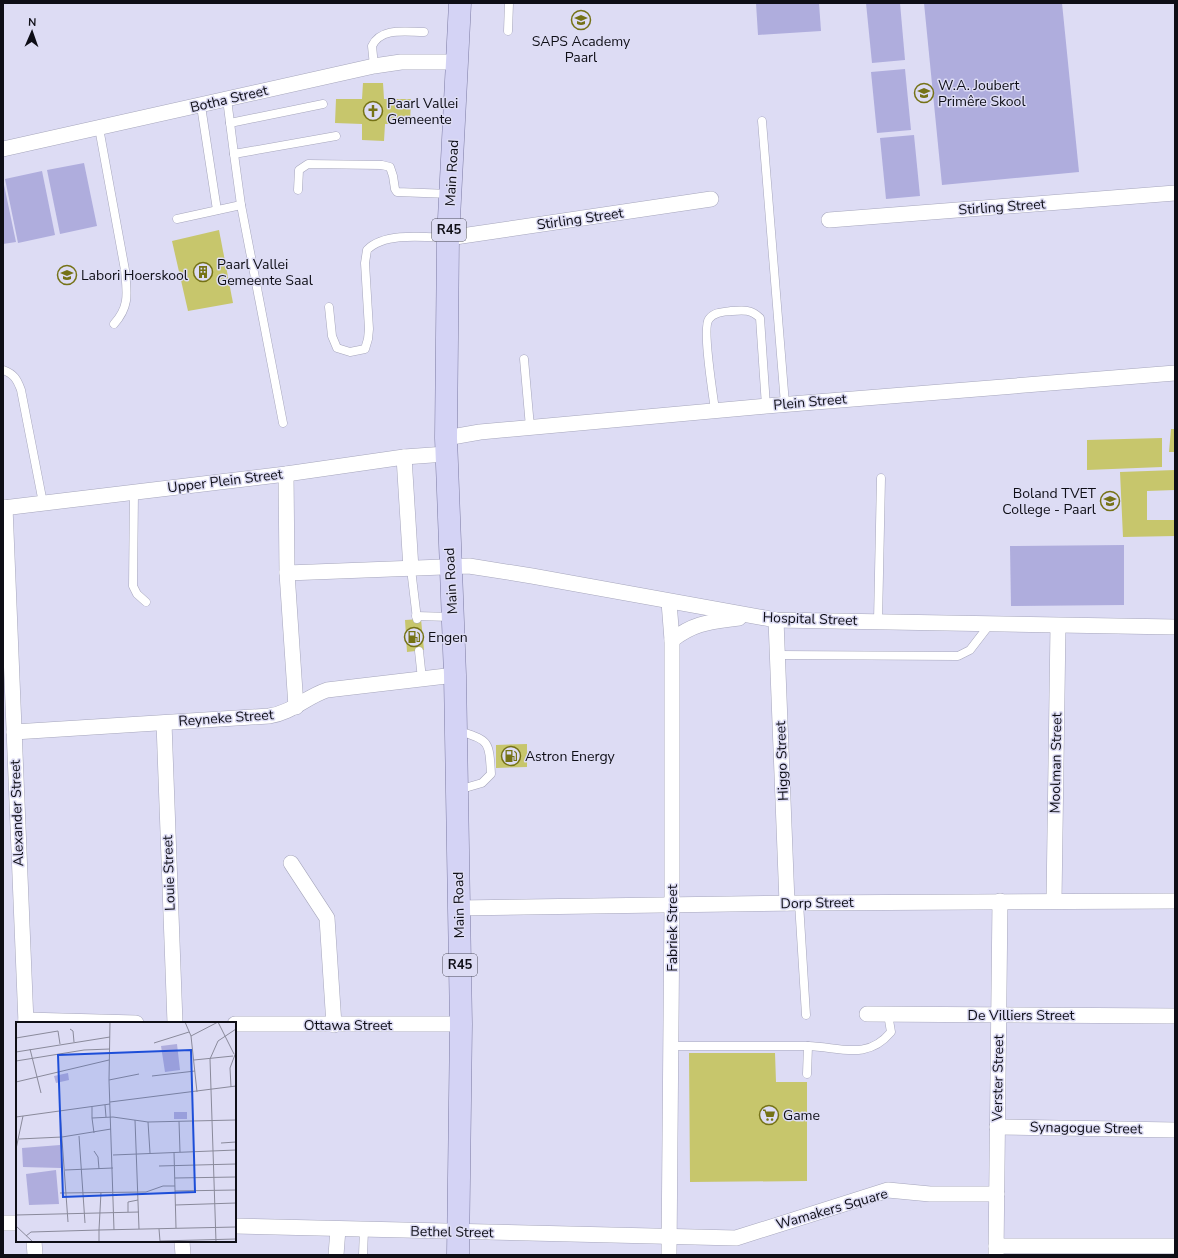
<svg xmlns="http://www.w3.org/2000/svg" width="1178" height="1258" font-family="'Nunito Sans',sans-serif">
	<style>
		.green { fill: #afaddd }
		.building { fill: #c7c66c }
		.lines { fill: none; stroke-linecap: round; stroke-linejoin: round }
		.service-casing { stroke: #a6a6bc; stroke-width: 9 }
		.minor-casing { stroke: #a6a6bc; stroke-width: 16 }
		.primary-casing { stroke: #7c7ba3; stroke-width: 23 }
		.service { stroke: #fff; stroke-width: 8 }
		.minor { stroke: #fff; stroke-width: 15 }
		.primary { stroke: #d4d3f5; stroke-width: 22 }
		.labels { text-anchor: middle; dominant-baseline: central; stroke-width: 3; stroke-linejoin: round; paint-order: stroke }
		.shield { fill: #dddcf4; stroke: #4c4c59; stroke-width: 1 }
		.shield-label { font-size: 13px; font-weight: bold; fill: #0e0e16 }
		.poi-label { font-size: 14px; fill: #0e0e16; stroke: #dddcf4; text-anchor: start }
		.street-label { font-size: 14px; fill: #0e0e16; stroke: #dddcf4 }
		.inset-road { fill: none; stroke: #8a8a9b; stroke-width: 1 }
		.view { fill: #1d4ed8; fill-opacity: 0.15; stroke: #1d4ed8; stroke-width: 2 }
		.inset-edge { fill: none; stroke: #0e0e16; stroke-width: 2 }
	</style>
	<rect width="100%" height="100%" fill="#dddcf4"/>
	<g class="green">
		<polygon points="756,3 819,3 821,31 758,35"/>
		<polygon points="866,3 900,3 905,60 872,63"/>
		<polygon points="924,3 1062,3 1079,172 942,185"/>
		<polygon points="905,69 911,130 877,133 871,72"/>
		<polygon points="914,135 920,196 886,199 880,138"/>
		<polygon points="84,163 97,226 60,234 47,170"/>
		<polygon points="42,171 55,235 18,243 5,179"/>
		<polygon points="3,180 16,242 3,244"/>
		<polygon points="1124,545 1124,605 1011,606 1010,546"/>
	</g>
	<g class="building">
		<polygon points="363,83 383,83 384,99 411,99 410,124 385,124 384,141 362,140 362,124 335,123 336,99 362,99"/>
		<polygon points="219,230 233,303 188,311 172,241"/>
		<polygon points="1171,429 1175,429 1175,452 1169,452"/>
		<polygon points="1162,438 1162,467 1087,470 1087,440"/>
		<polygon points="1175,470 1175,490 1147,491 1147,520 1175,520 1175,536 1123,537 1120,472"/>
		<polygon points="421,619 424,650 407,652 405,620"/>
		<polygon points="527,744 527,767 496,768 496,745"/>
		<polygon points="689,1053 775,1053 776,1082 807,1082 807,1181 690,1182"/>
	</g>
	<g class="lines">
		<defs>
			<g id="service">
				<polyline points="508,31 509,3"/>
				<path d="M374 66 372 46C381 27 406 32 424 32"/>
				<polyline points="227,99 234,154 336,136"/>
				<polyline points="201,106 217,210"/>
				<polyline points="762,121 785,404"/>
				<polyline points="230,123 323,104"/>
				<path d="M99 128 125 270C127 293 130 306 114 324"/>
				<polyline points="234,154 241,205 283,423"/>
				<polyline points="298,190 299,170 308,164 382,165 390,167 393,176 395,189 397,192 450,194"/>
				<polyline points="177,219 241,205"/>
				<path d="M329 307 332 336 337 348 350 352 365 349 368 339 369 329 365 263 367 250C384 232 425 237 448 238"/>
				<polyline points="524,359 530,427"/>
				<path d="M3 370C14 374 17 379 21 390L43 503"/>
				<path d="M715 410C713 395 702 327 709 319 714 312 723 312 731 311 743 310 751 309 760 318L766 406"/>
				<polyline points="134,492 133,586 137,594 146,602"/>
				<polyline points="411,569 417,619"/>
				<polyline points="416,616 451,617"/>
				<polyline points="878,621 881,478"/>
				<polyline points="419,651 422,679"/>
				<polyline points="778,655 958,656 970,650 990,624"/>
				<path d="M457 730C489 741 489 739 491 774L482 783 458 790"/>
				<polyline points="799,903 806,1015"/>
				<polyline points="671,1046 808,1046 807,1074"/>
				<path d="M808 1046C840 1047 867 1061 891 1032L888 1014"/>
				<polyline points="363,1255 364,1230"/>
			</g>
			<g id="minor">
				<polyline points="3,149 374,66 401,62 457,62"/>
				<polyline points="829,220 1175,193"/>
				<polyline points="448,238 711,199"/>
				<polyline points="446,438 480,432 766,406 1175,373"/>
				<polyline points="404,457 411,569"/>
				<polyline points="286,474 287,573 469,566 532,576 776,620 1175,627"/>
				<polyline points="5,507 26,1023"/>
				<polyline points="3,508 286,474 404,457 446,454"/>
				<polyline points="287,573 296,707"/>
				<polyline points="669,602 672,640 672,905 669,1255"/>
				<polyline points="776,620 787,903"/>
				<path d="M672 640C695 622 711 622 739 618"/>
				<polyline points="164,723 175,1023"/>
				<path d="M14 732 269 716C291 713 306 697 327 690L455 675"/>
				<polyline points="291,863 327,918 334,1025"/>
				<polyline points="1054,901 1058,626"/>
				<polyline points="458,908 799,903 1175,901"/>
				<polyline points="867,1014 1175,1016"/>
				<polyline points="26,1020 136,1023"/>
				<polyline points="235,1024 461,1024"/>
				<polyline points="997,1127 1175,1130"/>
				<polyline points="3,1223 17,1223"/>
				<polyline points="235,1226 736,1238 888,1190 930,1194 997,1194"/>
				<polyline points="34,1241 35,1255"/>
				<polyline points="182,1241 183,1255"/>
				<polyline points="996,1246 1175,1246"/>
				<polyline points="336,1255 338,1229"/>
				<polyline points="996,1255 1000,901"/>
			</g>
			<polyline id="primary" points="458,1255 461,1024 455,675 446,438 448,238 460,3"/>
		</defs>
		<use href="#service" class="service-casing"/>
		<use href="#minor" class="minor-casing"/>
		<use href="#primary" class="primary-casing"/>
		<use href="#service" class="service"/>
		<use href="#minor" class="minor"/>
		<use href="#primary" class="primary"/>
	</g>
	<defs>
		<symbol id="university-ring" viewBox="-11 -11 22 22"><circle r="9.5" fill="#dddcf4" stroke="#757216" stroke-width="1.5"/><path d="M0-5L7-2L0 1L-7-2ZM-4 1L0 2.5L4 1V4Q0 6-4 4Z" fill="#757216"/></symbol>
		<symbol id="school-ring" viewBox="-11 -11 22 22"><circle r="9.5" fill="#dddcf4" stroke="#757216" stroke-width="1.5"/><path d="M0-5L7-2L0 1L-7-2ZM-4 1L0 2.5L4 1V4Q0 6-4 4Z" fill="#757216"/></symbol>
		<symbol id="church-ring" viewBox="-11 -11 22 22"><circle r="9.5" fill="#dddcf4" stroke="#757216" stroke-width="1.5"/><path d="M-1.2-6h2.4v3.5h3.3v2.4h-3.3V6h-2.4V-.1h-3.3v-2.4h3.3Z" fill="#757216"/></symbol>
		<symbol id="building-ring" viewBox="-11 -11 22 22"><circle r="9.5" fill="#dddcf4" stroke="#757216" stroke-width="1.5"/><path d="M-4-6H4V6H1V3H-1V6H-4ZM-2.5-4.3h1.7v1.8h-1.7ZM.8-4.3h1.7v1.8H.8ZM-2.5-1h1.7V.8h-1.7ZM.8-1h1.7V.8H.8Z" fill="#757216"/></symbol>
		<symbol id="fuel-ring" viewBox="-11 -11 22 22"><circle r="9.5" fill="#dddcf4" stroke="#757216" stroke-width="1.5"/><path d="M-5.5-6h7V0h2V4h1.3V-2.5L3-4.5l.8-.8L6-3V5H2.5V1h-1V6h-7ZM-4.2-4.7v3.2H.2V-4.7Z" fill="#757216"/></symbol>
		<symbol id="supermarket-ring" viewBox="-11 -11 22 22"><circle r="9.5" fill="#dddcf4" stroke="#757216" stroke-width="1.5"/><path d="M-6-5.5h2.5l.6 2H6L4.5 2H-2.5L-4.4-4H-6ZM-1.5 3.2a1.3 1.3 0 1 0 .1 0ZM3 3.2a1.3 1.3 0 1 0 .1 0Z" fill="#757216"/></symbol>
	</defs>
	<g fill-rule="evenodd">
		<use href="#university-ring" x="570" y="9" width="22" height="22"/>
		<use href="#school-ring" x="913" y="82" width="22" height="22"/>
		<use href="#church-ring" x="362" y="100" width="22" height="22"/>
		<use href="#building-ring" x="192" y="261" width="22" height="22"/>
		<use href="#school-ring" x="56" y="264" width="22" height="22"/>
		<use href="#school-ring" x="1099" y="490" width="22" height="22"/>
		<use href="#fuel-ring" x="403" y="626" width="22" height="22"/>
		<use href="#fuel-ring" x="500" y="745" width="22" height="22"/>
		<use href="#supermarket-ring" x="758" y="1104" width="22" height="22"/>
	</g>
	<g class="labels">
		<g class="shield">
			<rect x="432" y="219" width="34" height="22" rx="3"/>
			<rect x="443" y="954" width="34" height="22" rx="3"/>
		</g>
		<g class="shield-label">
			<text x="449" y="230">R45</text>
			<text x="460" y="965">R45</text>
		</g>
		<g class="poi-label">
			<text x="581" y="41" text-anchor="middle">SAPS Academy<tspan x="581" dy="16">Paarl</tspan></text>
			<text x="938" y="85">W.A. Joubert<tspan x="938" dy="16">Primêre Skool</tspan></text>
			<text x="387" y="103">Paarl Vallei<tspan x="387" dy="16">Gemeente</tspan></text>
			<text x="217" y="264">Paarl Vallei<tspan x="217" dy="16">Gemeente Saal</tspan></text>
			<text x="81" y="275">Labori Hoerskool</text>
			<text x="1096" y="493" text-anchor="end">Boland TVET<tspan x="1096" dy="16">College - Paarl</tspan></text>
			<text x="428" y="637">Engen</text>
			<text x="525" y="756">Astron Energy</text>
			<text x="783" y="1115">Game</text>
		</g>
		<g class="street-label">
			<text transform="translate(229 99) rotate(-13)">Botha Street</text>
			<text transform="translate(452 173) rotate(-87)">Main Road</text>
			<text transform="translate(1002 207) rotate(-4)">Stirling Street</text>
			<text transform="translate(580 219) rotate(-8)">Stirling Street</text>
			<text transform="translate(810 402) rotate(-5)">Plein Street</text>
			<text transform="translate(225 481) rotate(-7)">Upper Plein Street</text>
			<text transform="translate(451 581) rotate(-93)">Main Road</text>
			<text transform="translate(810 619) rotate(2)">Hospital Street</text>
			<text transform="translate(226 718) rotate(-4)">Reyneke Street</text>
			<text transform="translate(782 761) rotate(-92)">Higgo Street</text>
			<text transform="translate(1056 763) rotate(-89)">Moolman Street</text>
			<text transform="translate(17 813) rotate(-92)">Alexander Street</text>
			<text transform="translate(169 873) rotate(-92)">Louie Street</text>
			<text transform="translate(817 903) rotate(-1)">Dorp Street</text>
			<text transform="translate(459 905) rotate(-91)">Main Road</text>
			<text transform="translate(672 928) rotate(-90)">Fabriek Street</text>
			<text x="1021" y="1015">De Villiers Street</text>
			<text x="348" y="1025">Ottawa Street</text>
			<text transform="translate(998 1078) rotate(-89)">Verster Street</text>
			<text transform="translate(1086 1128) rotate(1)">Synagogue Street</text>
			<text transform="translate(832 1209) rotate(-16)">Wamakers Square</text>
			<text transform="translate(452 1232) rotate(1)">Bethel Street</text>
		</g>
	</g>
	<g transform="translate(16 1022)">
		<rect width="220" height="220" fill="#dddcf4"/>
		<path d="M161 22 164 48 149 50 145 24ZM52 51 53 58 40 61 38 54ZM158 90H171V97H158ZM44 123 45 146 7 145 6 126ZM40 148 43 182 13 183 10 152Z" fill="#afaddd"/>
		<path class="inset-road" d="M94 0 93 58 98 208M169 0 175 14 181 70M202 0 218 32M54 7 57 9 58 20M175 14 202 0M0 16 42 9 44 22M138 21 173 10M14 27 25 71M0 30 94 15M178 38 217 34M0 39 68 28 94 27M136 54 179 49M93 58 123 52M0 60 93 38M215 65 214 46 220 30M94 80 220 64M89 83 90 95M76 85V96L97 95 132 100 220 98M44 90 52 200M0 95 94 82M76 96 78 111M119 98 123 207M163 99 164 130M132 100 134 131M63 114 69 201M46 115 95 107M3 117 46 115M205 121 220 120M0 127 7 94M78 129 82 135 83 147M158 130 160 206M97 133 220 128M143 144 220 142M49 148 97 146M159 156 220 155M159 169 220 168M44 171 130 170 147 164H159M159 183 220 181M112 190V180L122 178M0 193 123 190M0 204 17 220M143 207 144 219 220 217M10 214 15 210 83 208 85 170M83 220V208L220 205M200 220 194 37 202 19 220 7"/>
		<path class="view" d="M175 28 179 170 47 175 42 33Z"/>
		<rect width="220" height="220" class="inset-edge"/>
	</g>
	<rect width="1178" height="1258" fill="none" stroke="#0e0e16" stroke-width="8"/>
	<g transform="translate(32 32) rotate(2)" stroke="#dddcf4" stroke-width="3" paint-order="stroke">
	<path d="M0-3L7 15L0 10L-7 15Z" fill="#0e0e16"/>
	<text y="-6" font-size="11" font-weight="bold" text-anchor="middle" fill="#0e0e16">N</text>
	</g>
</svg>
